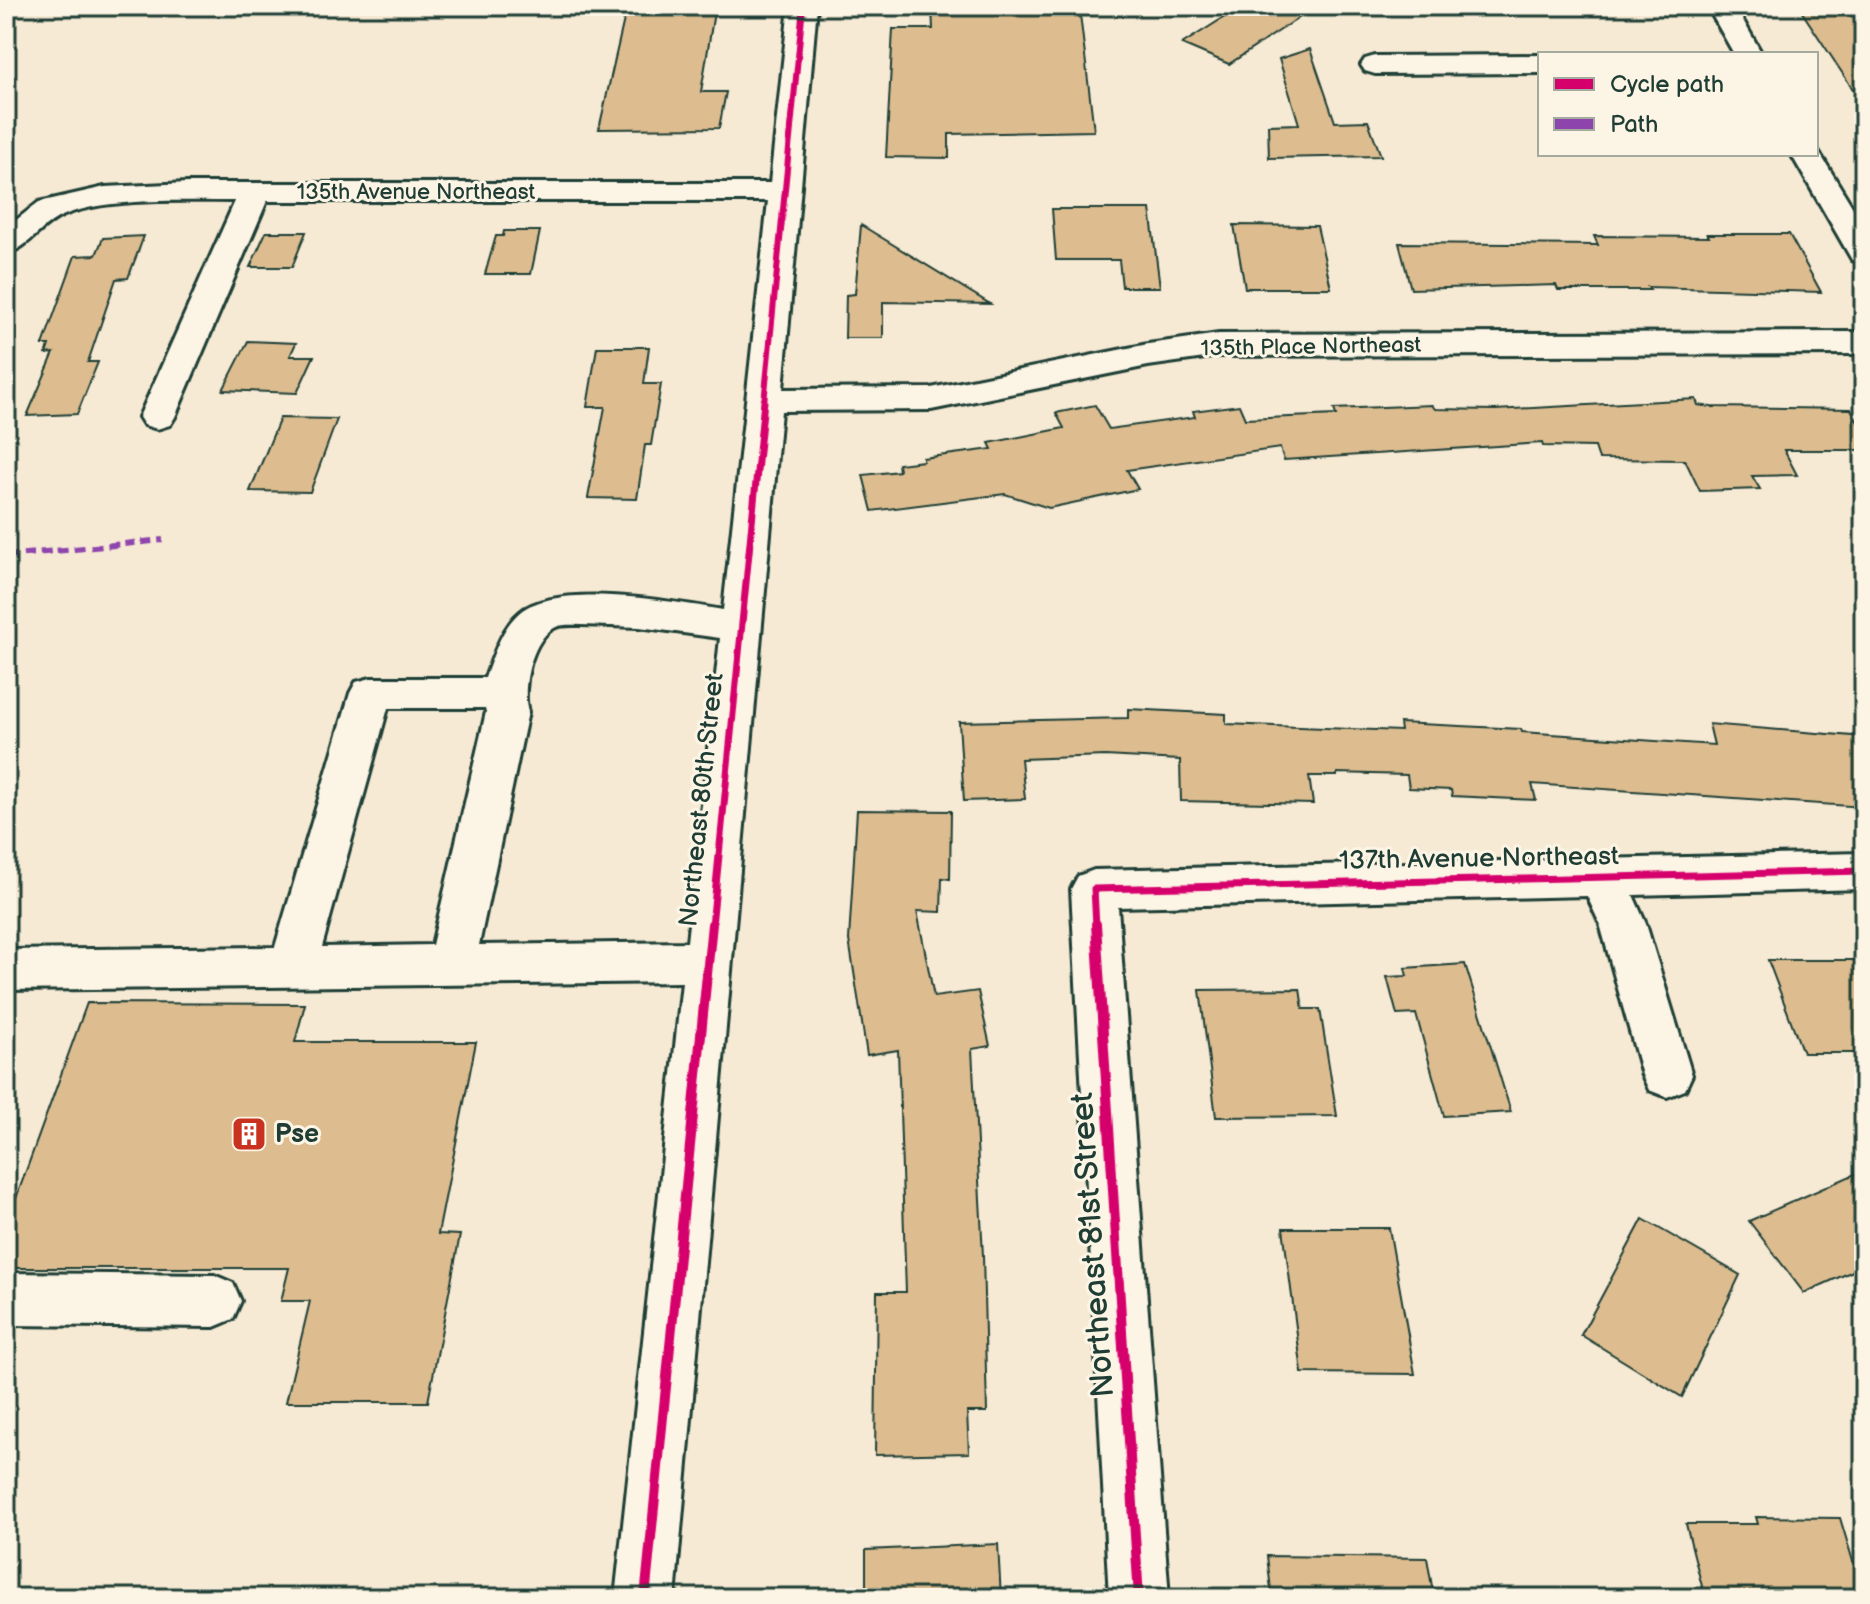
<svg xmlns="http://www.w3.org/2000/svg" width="1870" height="1604" font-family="'Balsamiq Sans',sans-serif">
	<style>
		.building { fill: #ddbd90; stroke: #1f3d34; stroke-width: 2 }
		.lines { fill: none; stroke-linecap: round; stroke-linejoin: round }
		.minor-casing { stroke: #1f3d34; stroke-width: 6 }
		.minor { fill: #fcf5e5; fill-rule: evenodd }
		.quiet { stroke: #8e44ad; stroke-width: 6; stroke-dasharray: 11 6; stroke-linecap: butt }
		.cycleway-far2-casing { stroke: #fcf5e5; stroke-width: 10 }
		.cycleway-far1-casing { stroke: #fcf5e5; stroke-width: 12 }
		.cycleway-casing { stroke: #fcf5e5; stroke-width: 15 }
		.cycleway-far2 { stroke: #d6006c; stroke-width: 6 }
		.cycleway-far1 { stroke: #d6006c; stroke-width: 7 }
		.cycleway { stroke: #d6006c; stroke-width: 10 }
		.labels { text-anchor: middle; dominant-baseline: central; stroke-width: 6; stroke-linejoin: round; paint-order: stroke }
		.far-street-label { font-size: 22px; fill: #1f3d34; stroke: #fcf5e5 }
		.street-label { font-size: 26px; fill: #1f3d34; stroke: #fcf5e5 }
		.poi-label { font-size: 26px; font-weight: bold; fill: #1f3d34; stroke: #fcf5e5; text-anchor: start }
		.near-street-label { font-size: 32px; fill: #1f3d34; stroke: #fcf5e5 }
	</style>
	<rect width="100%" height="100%" fill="#f6ead4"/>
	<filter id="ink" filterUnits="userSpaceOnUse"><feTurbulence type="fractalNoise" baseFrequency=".0125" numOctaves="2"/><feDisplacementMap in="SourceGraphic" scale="16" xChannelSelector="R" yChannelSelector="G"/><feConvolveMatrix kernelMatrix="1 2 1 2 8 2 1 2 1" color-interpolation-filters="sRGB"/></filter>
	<g filter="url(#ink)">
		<g class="building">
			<polygon points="627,6 715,6 701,92 726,92 719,128 599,129"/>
			<polygon points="932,6 1079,6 1094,131 949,134 949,158 886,157 893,29 933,29"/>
			<polygon points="1242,6 1317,6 1229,64 1182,44"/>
			<polygon points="1864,8 1864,106 1800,9"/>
			<polygon points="1310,49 1335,122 1368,121 1381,156 1269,158 1268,125 1299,124 1279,59"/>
			<polygon points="1052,209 1150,209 1160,287 1122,287 1119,260 1056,260"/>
			<polygon points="861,225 990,304 883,302 883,338 845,338 846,295 855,294"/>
			<polygon points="1234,225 1317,226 1331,288 1245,288"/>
			<polygon points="504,231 540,231 531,274 485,274 496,236 503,236"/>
			<polygon points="266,232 306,232 292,267 250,267"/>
			<polygon points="1707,234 1789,234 1821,292 1648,287 1650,290 1558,290 1556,285 1411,289 1399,243 1598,245 1594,236 1709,237"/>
			<polygon points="144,236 128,278 116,279 88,362 98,362 77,414 27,416 54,353 46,354 49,345 43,345 75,256 96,255 103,238"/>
			<polygon points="248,341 296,343 290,356 314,356 297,393 223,390"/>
			<polygon points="597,347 649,347 644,384 661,384 651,445 645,445 637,499 588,498 605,407 587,407"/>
			<polygon points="1696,399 1698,405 1711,407 1851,409 1864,434 1864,450 1784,450 1797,475 1752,476 1760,489 1700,491 1685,460 1599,459 1595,447 1543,446 1542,443 1284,460 1280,448 1127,470 1138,489 1049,508 1005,494 872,511 863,475 899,471 898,464 923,461 923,458 992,449 989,443 1064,428 1056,413 1095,405 1109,429 1195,417 1193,411 1239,405 1245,419 1336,415 1334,409 1432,405 1435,409 1495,410"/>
			<polygon points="280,418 337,419 310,492 250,491"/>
			<polygon points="1128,709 1226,714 1226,724 1401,731 1400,723 1521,729 1522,732 1714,745 1709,724 1864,737 1864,807 1532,784 1536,800 1452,796 1451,790 1409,788 1407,775 1337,773 1337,776 1309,776 1313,804 1181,801 1180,760 1105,756 1021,759 1025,799 964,801 959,722 1128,718"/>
			<polygon points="857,810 951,811 950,879 942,878 941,912 917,911 934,997 978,991 990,1046 972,1049 983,1256 987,1412 967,1412 969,1453 875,1455 877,1292 906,1292 898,1050 867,1055 849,940"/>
			<polygon points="1768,960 1864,960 1864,1053 1803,1053"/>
			<polygon points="1465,964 1511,1112 1444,1116 1416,1014 1397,1015 1387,977 1407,976 1405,968"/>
			<polygon points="1300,989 1303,1009 1320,1009 1337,1116 1216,1117 1200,990"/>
			<polygon points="87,1003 305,1004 295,1042 476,1042 438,1234 460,1235 428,1402 286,1402 310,1301 281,1301 289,1268 6,1268 6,1226"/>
			<polygon points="1864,1170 1864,1266 1804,1293 1749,1221"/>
			<polygon points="1643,1219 1740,1275 1682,1397 1581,1335"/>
			<polygon points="1283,1228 1389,1228 1415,1374 1302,1373"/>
			<polygon points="1756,1517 1840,1518 1864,1598 1705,1598 1686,1524 1758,1524"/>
			<polygon points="998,1544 1001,1598 866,1598 866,1550"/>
			<polygon points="1267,1556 1427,1558 1434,1598 1272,1598"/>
		</g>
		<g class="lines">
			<defs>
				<g id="minor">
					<path d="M789 6H817L783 389 931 388 1148 344 1219 334 1864 332V354L1219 356 1148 366 931 410 781 411 675 1598H615L682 982 6 990V950L275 947 350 693 356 682 371 678H485C493 656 502 627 520 612 558 581 676 602 723 610L768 201H267L175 417 170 425 157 429 144 425 139 417 235 201C188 201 104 197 62 216 41 225 29 248 6 254V228L39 202 105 187 188 183H770ZM581 625 639 627 720 638 687 942 479 945 528 712C521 689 531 638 556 627 563 624 573 625 581 625ZM388 708H485L486 712 432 945 322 947Z"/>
					<polygon points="1707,6 1735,6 1762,54 1734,54"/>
					<polygon points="1540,55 1540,73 1375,74 1365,71 1361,65 1365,59 1375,56"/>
					<polygon points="1816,147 1864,226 1864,263 1852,260 1848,253 1791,154 1816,154"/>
					<polygon points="1864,853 1864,889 1633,895 1646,924 1692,1075 1685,1090 1667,1097 1649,1090 1642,1075 1600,924 1587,896 1118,907 1169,1598 1109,1598 1071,889 1078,876 1094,870"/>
					<polygon points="6,1273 214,1275 233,1283 241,1301 233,1319 214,1327 6,1325"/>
				</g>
			</defs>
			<use href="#minor" class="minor-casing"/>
			<use href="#minor" class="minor"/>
			<polyline class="quiet" points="6,556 163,540"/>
			<defs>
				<polyline id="cycleway-far2" points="764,403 803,6"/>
				<g id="cycleway-far1">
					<polyline points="712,926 764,401"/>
					<polyline points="1096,926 1094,889 1864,871"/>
				</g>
				<g id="cycleway">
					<polyline points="1096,924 1139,1598"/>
					<polyline points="645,1598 712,924"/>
				</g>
			</defs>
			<use href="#cycleway-far2" class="cycleway-far2-casing"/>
			<use href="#cycleway-far1" class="cycleway-far1-casing"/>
			<use href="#cycleway" class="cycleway-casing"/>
			<use href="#cycleway-far2" class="cycleway-far2"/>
			<use href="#cycleway-far1" class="cycleway-far1"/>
			<use href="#cycleway" class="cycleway"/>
		</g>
	</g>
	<defs>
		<symbol id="building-square" viewBox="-11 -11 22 22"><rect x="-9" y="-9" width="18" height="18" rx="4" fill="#c8321e" stroke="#fcf5e5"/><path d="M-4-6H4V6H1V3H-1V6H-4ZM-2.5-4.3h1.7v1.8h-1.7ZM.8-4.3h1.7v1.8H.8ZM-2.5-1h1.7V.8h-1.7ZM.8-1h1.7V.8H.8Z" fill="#fff"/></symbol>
	</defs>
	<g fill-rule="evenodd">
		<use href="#building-square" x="229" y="1114" width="40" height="40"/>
	</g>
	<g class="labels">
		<g class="far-street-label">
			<text x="416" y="192">135th Avenue Northeast</text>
			<text transform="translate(1311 347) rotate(-1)">135th Place Northeast</text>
		</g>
		<g class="street-label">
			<text transform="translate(702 800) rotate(-84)">Northeast 80th Street</text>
			<text transform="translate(1479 859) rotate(-1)">137th Avenue Northeast</text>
		</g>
		<g class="poi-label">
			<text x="275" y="1134">Pse</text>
		</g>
		<g class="near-street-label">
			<text transform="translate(1093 1245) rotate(-94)">Northeast 81st Street</text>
		</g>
	</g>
	<rect width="1870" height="1604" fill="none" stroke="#fcf5e5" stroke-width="32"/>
	<rect x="16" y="16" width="1838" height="1572" fill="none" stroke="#1f3d34" stroke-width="3" filter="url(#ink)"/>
	<rect x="1538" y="52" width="280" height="104" fill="#fcf5e5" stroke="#a4ab9e" stroke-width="2"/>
	<rect x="1554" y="78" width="40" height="12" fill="#d6006c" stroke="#a4ab9e" stroke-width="2"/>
	<text x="1610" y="92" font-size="24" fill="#1f3d34">Cycle path</text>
	<rect x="1554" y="118" width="40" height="12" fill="#8e44ad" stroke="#a4ab9e" stroke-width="2"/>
	<text x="1610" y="132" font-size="24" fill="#1f3d34">Path</text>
</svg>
